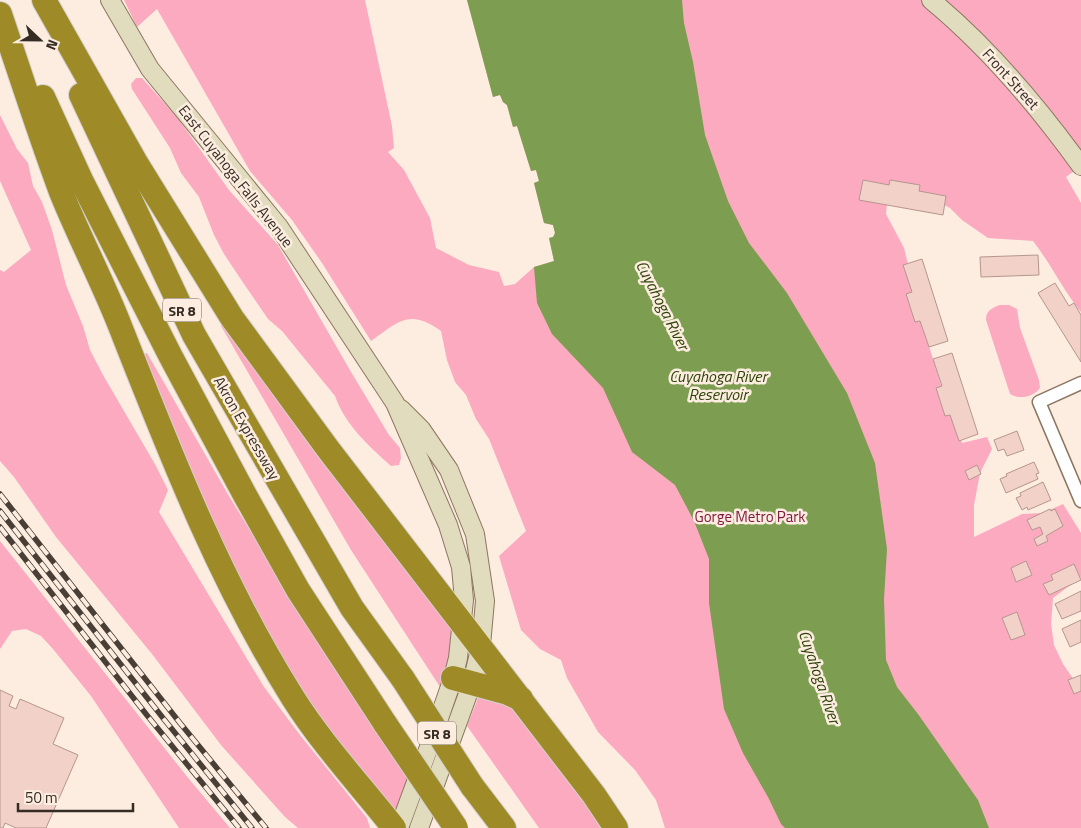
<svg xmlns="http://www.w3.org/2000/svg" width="1081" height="828" font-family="'Titillium Web',sans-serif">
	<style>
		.green { fill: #fcaac0 }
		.water { fill: #7d9e51 }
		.building { fill: #f2d1c8; stroke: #b5968e }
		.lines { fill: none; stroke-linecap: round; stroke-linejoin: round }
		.street-casing { stroke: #8c7662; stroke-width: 15 }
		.secondary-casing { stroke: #8c7662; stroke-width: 20 }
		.highway-casing { stroke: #d3d1cf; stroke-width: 26 }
		.street { stroke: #fff; stroke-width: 12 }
		.secondary { stroke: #e2dcbe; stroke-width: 18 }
		.highway { stroke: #9e8a26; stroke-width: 24 }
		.rail-casing { stroke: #493f36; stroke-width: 5.5 }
		.rail { stroke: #fcede0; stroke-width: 4; stroke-dasharray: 11; stroke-linecap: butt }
		.highway-bridge-casing { stroke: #d3d1cf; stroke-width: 26; stroke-linecap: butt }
		.highway-bridge { stroke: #9e8a26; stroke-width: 24 }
		.labels { text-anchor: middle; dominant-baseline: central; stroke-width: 5; stroke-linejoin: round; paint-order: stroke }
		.shield { fill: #fcede0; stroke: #71665c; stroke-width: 1 }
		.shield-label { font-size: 14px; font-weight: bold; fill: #352c23 }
		.street-label { font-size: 15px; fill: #352c23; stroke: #fcede0 }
		.park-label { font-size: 15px; fill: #7f1741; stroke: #fcede0 }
		.water-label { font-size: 16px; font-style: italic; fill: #2d4309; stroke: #fcede0 }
	</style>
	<rect width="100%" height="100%" fill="#fcede0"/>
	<g class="green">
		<path d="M124 0H365L392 126 394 148 388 152 404 170 430 218 436 248 469 265 499 272 504 286 515 284 534 267 554 261 549 238 553 237 555 233 553 225 544 223 534 183 539 181 536 170 531 171 517 126 513 127 507 105 503 102 500 95 493 97 467 0H1081V166L1066 177 1081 203V312C1063 290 1051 264 1033 241L988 238 962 220 950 208 938 202 887 204 886 214 904 248 924 330 946 401 962 443 987 437 992 449 980 473 974 505V537L1022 514 1043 513 1063 504 1081 533V577L1053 598 1051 624 1054 645 1063 664 1081 690V828H665L656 800 635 770 598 732 567 678 561 660 540 649 521 630 499 556 526 531 489 439 476 419 466 395 455 382 447 360 441 331C409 308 398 322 371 341L322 263 292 220 250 171 157 9 137 27Z"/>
		<path d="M136 78H142L177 117 229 190 278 245 351 372 389 435 400 448 401 458 399 465 391 466C369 446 345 425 335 396L282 331 268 319 242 281 224 254 214 235 199 197 181 173 170 148 132 89 131 84Z"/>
		<polygon points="0,115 17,149 28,163 33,186 42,202 52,230 66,285 83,326 90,350 103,375 156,466 168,490 159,512 264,687 300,735 367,818 370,828 298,828 285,817 221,745 152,654 56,537 14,477 0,461 0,270 4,272 31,250 0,181"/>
		<path d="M1000 305H1009L1017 309 1020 328 1039 380 1040 388C1033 397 1020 400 1010 394L986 320C986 310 992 308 1000 305Z"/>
		<polygon points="226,322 452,627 451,655 442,690 351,550 221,326"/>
		<polygon points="147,353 229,496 321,647 408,779 397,810 385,803 334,740 291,675 220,547 183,450 152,379 139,356"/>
		<polygon points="0,541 189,779 230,828 179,828 91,696 53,649 41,636 26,629 12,631 0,649"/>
		<polygon points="480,693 514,706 608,828 539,828 467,726"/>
	</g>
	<polygon class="water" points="467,0 682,0 684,23 693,62 705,135 728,201 749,243 787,293 847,393 875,463 887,549 884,599 886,660 897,687 918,714 978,800 989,828 785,828 781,824 769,799 743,753 724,709 709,603 709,559 694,521 675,485 632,452 603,388 552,334 537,303 534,267 554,261 549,238 553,237 555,233 553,225 544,223 534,183 539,181 536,170 531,171 517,126 513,127 507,105 503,102 500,95 493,97"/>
	<g class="building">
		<polygon points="863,180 889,185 890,180 920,185 919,191 946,196 943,215 859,200"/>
		<polygon points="1038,255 1039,275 981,277 980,257"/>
		<polygon points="922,259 948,341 929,347 920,321 915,322 906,294 912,292 903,265"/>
		<polygon points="1055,283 1069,306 1074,303 1081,315 1081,362 1038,293"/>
		<polygon points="952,353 978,434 959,441 950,415 945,416 936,388 942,386 933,359"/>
		<polygon points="1017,431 1024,450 1007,456 1004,449 998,451 994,440"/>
		<polygon points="1034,462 1039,473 1036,474 1038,479 1006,493 1000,479 1007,476 1006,474"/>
		<polygon points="977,465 981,474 969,480 965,471"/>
		<polygon points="1043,482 1051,500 1028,510 1027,507 1022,510 1016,498 1021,496 1020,493"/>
		<polygon points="1050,509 1051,511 1055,509 1063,526 1046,536 1048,541 1037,546 1034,539 1043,534 1040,527 1032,530 1027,520"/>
		<polygon points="1026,561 1032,575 1016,582 1011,568"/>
		<polygon points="1074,564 1081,580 1049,595 1043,584 1053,580 1051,575"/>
		<polygon points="1081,591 1081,611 1062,619 1055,604"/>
		<polygon points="1017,612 1025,635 1011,640 1002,618"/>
		<polygon points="1081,620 1081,642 1070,647 1062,629"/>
		<polygon points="1081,675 1081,691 1074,694 1068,680"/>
		<polygon points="0,690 13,696 9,706 16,709 20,699 64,718 53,744 78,755 46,828 16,828 5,823 3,828 0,828"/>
	</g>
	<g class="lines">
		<defs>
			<polyline id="street" points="1081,383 1039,402 1081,501"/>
			<g id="secondary">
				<polyline points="110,0 150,69 279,227 395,403 448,525 461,567 464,600 458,658 453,678 429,747 399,828"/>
				<path d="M931 0C989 48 1037 105 1081 166"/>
				<polyline points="401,409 421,429 449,470 475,534 485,601 481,645 472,683 419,828"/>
			</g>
			<g id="highway">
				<polyline points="44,0 135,161 232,318 328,449 594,795 616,828"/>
				<path d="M0 14C20 73 39 133 61 192 79 237 102 280 120 326 170 453 220 582 293 698 322 744 360 785 394 828"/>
				<polyline points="81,95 194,335 352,608 403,679"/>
				<polyline points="43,97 81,180 171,357 246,497 298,590 386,725"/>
				<polyline points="453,678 508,693 521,699"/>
				<polyline points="472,786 504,828"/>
			</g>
		</defs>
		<use href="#street" class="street-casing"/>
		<use href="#secondary" class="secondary-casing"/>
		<use href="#highway" class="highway-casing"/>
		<use href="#street" class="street"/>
		<use href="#secondary" class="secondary"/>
		<use href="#highway" class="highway"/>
		<defs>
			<g id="rail">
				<polyline points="0,494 180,723 266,828"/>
				<polyline points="0,511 163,718 252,828"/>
				<polyline points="0,527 146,714 239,828"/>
			</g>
		</defs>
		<use href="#rail" class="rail-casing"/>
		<use href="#rail" class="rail"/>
		<defs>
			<g id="highway-bridge">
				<polyline points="403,679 472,786"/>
				<polyline points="386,725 456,828"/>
			</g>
		</defs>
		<use href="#highway-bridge" class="highway-bridge-casing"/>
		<use href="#highway-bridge" class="highway-bridge"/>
	</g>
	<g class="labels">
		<g class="shield">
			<rect x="163" y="298.5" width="38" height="23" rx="4"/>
			<rect x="418" y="721.5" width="38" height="23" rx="4"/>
		</g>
		<g class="shield-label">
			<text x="182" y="310">SR 8</text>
			<text x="437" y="733">SR 8</text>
		</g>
		<g class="street-label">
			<text transform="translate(1011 79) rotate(48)">Front Street</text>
			<text transform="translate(236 176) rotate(52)">East Cuyahoga Falls Avenue</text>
			<text transform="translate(247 428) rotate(60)">Akron Expressway</text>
		</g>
		<g class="park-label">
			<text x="750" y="516">Gorge Metro Park</text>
		</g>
		<g class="water-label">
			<text transform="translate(663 305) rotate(63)">Cuyahoga River</text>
			<text x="718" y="376">Cuyahoga River<tspan x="718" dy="18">Reservoir</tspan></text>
			<text transform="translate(820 677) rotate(71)">Cuyahoga River</text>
		</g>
	</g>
	<g transform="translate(40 40) rotate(112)" stroke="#fcede0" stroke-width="4" paint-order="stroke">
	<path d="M0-4L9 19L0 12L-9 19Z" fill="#352c23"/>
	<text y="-8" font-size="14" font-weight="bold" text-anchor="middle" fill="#352c23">N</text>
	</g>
	<path d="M18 803v8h115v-8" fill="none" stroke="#352c23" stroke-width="2.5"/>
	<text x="25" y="803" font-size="15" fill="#352c23" stroke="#fcede0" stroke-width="4" paint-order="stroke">50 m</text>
</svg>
